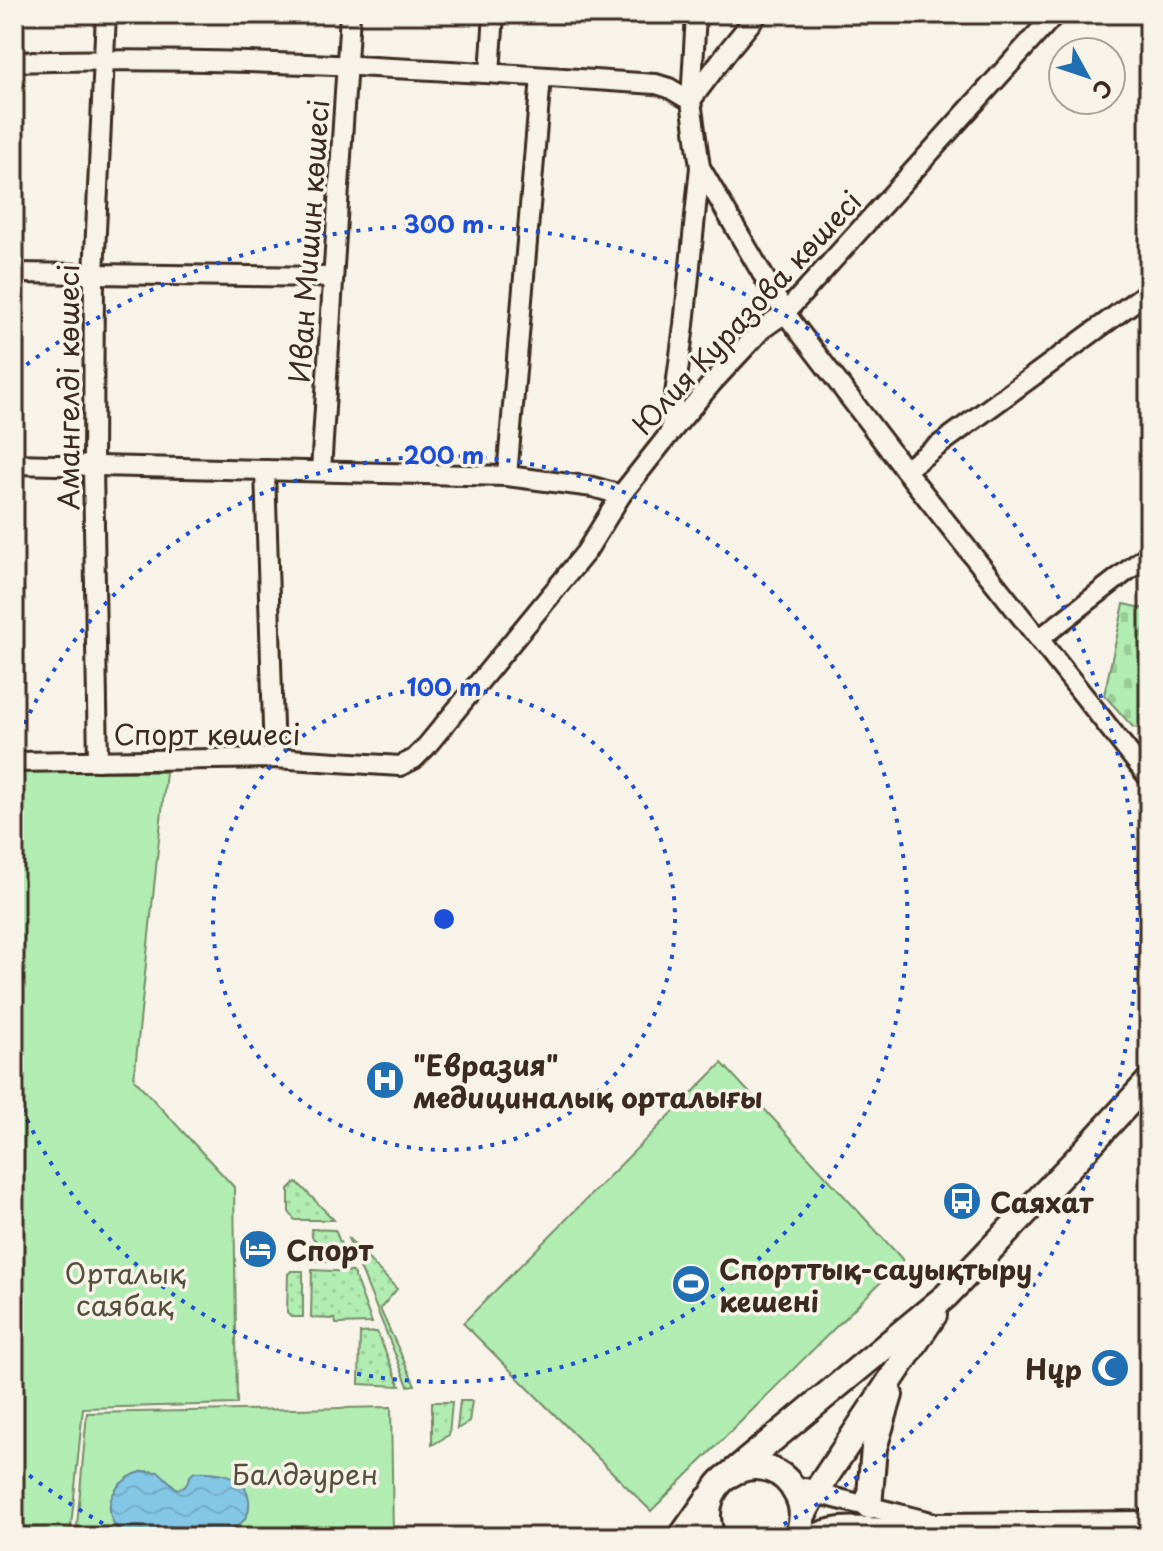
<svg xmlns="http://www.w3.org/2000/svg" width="1163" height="1551" font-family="'Playpen Sans',sans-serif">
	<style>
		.grass { fill: url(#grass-dots); stroke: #768c68; stroke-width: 2 }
		.cemetery { fill: url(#cemetery-stones); stroke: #768c68; stroke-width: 2 }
		.green { fill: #b1edb2; stroke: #768c68; stroke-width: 2 }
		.water { fill: url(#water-waves); stroke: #678895; stroke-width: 2 }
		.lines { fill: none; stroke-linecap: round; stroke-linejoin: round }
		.minor-casing { stroke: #3b2a1e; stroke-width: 24 }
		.major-casing { stroke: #3b2a1e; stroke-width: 30 }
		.minor { stroke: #f7f3e8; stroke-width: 18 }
		.major { stroke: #f7f3e8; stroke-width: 24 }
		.ring { fill: none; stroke: #1d4ed8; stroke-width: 4; stroke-dasharray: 4 8 }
		.labels { text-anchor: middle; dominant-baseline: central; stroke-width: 7; stroke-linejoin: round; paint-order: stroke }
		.street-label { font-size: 28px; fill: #3b2a1e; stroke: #f7f3e8 }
		.poi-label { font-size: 28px; font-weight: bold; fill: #3b2a1e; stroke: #f7f3e8; text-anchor: start }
		.park-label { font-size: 28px; fill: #53513c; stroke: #f7f3e8 }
		.centre { fill: #1d4ed8; stroke: #f7f3e8; stroke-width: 4 }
		.ring-label { font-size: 24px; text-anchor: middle; font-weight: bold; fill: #1d4ed8; stroke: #f7f3e8; stroke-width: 7; stroke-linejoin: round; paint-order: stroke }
	</style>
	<defs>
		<pattern id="grass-dots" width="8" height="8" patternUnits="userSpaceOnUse" patternTransform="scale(2)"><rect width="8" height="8" fill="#b1edb2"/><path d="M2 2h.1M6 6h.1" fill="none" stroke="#99cb99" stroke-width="1.8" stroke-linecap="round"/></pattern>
		<pattern id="cemetery-stones" width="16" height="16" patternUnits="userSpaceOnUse" patternTransform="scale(2)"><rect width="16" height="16" fill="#b1edb2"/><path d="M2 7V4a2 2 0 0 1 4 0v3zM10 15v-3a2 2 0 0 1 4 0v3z" fill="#99cb99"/></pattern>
		<pattern id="water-waves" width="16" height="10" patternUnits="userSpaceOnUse" patternTransform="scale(2)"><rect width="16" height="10" fill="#84c6e5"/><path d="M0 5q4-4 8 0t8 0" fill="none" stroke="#73aac4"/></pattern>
	</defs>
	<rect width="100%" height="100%" fill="#f7f3e8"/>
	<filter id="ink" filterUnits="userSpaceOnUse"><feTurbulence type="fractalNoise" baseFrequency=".0125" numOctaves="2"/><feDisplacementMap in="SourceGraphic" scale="16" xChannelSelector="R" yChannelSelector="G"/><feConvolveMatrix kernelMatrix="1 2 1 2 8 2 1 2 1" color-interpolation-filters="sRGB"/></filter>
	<g filter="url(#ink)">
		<g class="grass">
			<polygon points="295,1183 298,1183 334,1220 295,1220 289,1212 289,1189"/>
			<polygon points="311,1229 335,1230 348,1261 312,1261 311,1251 317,1248 317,1242 312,1237"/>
			<polygon points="348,1238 397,1289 380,1309 415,1385 408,1386"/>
			<polygon points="312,1270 353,1272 372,1323 336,1324 335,1319 311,1318"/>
			<polygon points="291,1271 303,1271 303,1317 291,1317 287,1313 288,1274"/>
			<polygon points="377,1332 400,1386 359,1384 360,1333"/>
			<polygon points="460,1401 472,1401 469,1422 457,1429"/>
			<polygon points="432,1402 452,1402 449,1435 432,1445"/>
		</g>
		<polygon class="cemetery" points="1124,604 1149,610 1149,730 1133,727 1104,695"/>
		<g class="green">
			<polygon points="14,772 166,772 134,1079 234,1187 237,1404 83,1408 70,1537 14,1537"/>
			<polygon points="722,1063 903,1260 651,1511 463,1323"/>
			<polygon points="391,1407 393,1537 76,1537 87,1413"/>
		</g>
		<path class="water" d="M144 1471 159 1472 177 1489 185 1487 190 1476 194 1472C216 1471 246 1473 249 1500 250 1510 248 1517 241 1523 229 1533 208 1536 193 1537L184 1529H180L170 1537C157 1537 138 1540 126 1535 120 1532 116 1528 113 1522 102 1498 121 1477 144 1471Z"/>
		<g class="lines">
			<defs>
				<g id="minor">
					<polyline points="696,14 691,101 700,167 785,313 905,470 1149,778"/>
					<path d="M14 62C228 55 442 70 656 84L669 88 691 101"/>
					<polyline points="490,73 494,14"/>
					<polyline points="691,100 731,47 758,14"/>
					<polyline points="14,273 333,277"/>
					<polyline points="670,433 684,325 700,167"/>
					<polyline points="14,464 507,476 593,487 621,495"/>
					<polyline points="265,470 274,758"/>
					<polyline points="905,470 1149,291"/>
					<polyline points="321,471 350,14"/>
					<polyline points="507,476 541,77"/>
					<polyline points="1039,639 1149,554"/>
					<polyline points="98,761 93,467 94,275 106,14"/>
					<polyline points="14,762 274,758 400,766 414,759 425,748 586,552 621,495 670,433 712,383 762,329 785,313 1055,14"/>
					<polyline points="805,1488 815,1493 927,1521"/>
					<path d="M810 1537C839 1519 870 1530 902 1528 912 1527 923 1525 933 1523L1149 1521"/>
				</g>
				<g id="major">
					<polyline points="732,1473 946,1296 1075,1161 1149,1081"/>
					<polyline points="869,1506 874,1448 890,1395"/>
					<polyline points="802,1517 815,1493 934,1315"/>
					<polyline points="681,1537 708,1499"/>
					<path d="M712 1537C689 1473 771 1440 797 1495 804 1508 803 1524 796 1537"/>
				</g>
			</defs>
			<use href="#minor" class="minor-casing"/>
			<use href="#major" class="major-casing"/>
			<use href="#minor" class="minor"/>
			<use href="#major" class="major"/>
		</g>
	</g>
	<g class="ring">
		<circle cx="444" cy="919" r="231"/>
		<path d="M15 746A463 463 0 1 1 15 1092"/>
		<path d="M124 1535A694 694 0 0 1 17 1466M17 372A694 694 0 1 1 764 1535"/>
	</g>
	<defs>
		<symbol id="hospital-disc" viewBox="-11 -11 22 22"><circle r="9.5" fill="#1f6fb2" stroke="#f7f3e8"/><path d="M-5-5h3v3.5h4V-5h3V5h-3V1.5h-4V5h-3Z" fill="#fff"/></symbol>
		<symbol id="bus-disc" viewBox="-11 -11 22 22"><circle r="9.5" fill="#1f6fb2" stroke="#f7f3e8"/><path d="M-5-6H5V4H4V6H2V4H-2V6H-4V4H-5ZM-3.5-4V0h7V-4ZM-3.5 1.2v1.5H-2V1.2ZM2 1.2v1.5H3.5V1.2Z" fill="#fff"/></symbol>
		<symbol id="hotel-disc" viewBox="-11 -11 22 22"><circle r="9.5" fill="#1f6fb2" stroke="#f7f3e8"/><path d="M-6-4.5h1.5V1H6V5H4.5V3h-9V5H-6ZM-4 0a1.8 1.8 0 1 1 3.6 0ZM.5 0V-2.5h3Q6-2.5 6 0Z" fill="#fff"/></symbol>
		<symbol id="stadium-disc" viewBox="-11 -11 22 22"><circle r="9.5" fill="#1f6fb2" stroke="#f7f3e8"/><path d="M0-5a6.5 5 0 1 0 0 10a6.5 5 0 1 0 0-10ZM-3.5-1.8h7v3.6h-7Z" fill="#fff"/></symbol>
		<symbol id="mosque-disc" viewBox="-11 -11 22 22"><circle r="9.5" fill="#1f6fb2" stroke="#f7f3e8"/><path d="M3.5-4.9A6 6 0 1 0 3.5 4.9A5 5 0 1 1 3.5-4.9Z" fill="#fff"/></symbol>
	</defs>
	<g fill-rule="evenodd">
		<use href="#hospital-disc" x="363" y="1058" width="44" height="44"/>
		<use href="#bus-disc" x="940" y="1179" width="44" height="44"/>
		<use href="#hotel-disc" x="236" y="1227" width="44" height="44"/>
		<use href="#stadium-disc" x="669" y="1262" width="44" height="44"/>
		<use href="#mosque-disc" x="1088" y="1346" width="44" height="44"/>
	</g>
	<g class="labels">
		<g class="street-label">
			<text transform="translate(308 241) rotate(-86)">Иван Мишин көшесі</text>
			<text transform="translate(746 312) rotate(-47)">Юлия Куразова көшесі</text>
			<text transform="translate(67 387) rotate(-90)">Амангелді көшесі</text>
			<text x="207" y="733">Спорт көшесі</text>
		</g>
		<g class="poi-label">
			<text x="413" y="1064">"Евразия"<tspan x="413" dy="32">медициналық орталығы</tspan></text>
			<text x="990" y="1201">Саяхат</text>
			<text x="286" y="1249">Спорт</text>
			<text x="719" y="1268">Спорттық-сауықтыру<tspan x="719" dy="32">кешені</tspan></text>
			<text x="1082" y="1368" text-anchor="end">Нұр</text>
		</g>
		<g class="park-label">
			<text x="125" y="1272">Орталық<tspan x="125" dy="32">саябақ</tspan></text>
			<text x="305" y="1473">Балдәурен</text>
		</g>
	</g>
	<circle cx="444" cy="919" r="12" class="centre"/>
	<g class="ring-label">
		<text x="444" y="233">300 m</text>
		<text x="444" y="464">200 m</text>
		<text x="444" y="696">100 m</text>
	</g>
	<rect width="1163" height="1551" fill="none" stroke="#f7f3e8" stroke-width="48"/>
	<rect x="24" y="24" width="1115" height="1503" fill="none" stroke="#3b2a1e" stroke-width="3" filter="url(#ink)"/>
	<g transform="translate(1087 76) rotate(130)"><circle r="38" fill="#f7f3e8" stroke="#aca397" stroke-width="2"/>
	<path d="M0-6L14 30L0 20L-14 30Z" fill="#1f6fb2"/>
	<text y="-12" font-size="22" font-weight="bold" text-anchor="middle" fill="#3b2a1e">С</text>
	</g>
</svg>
